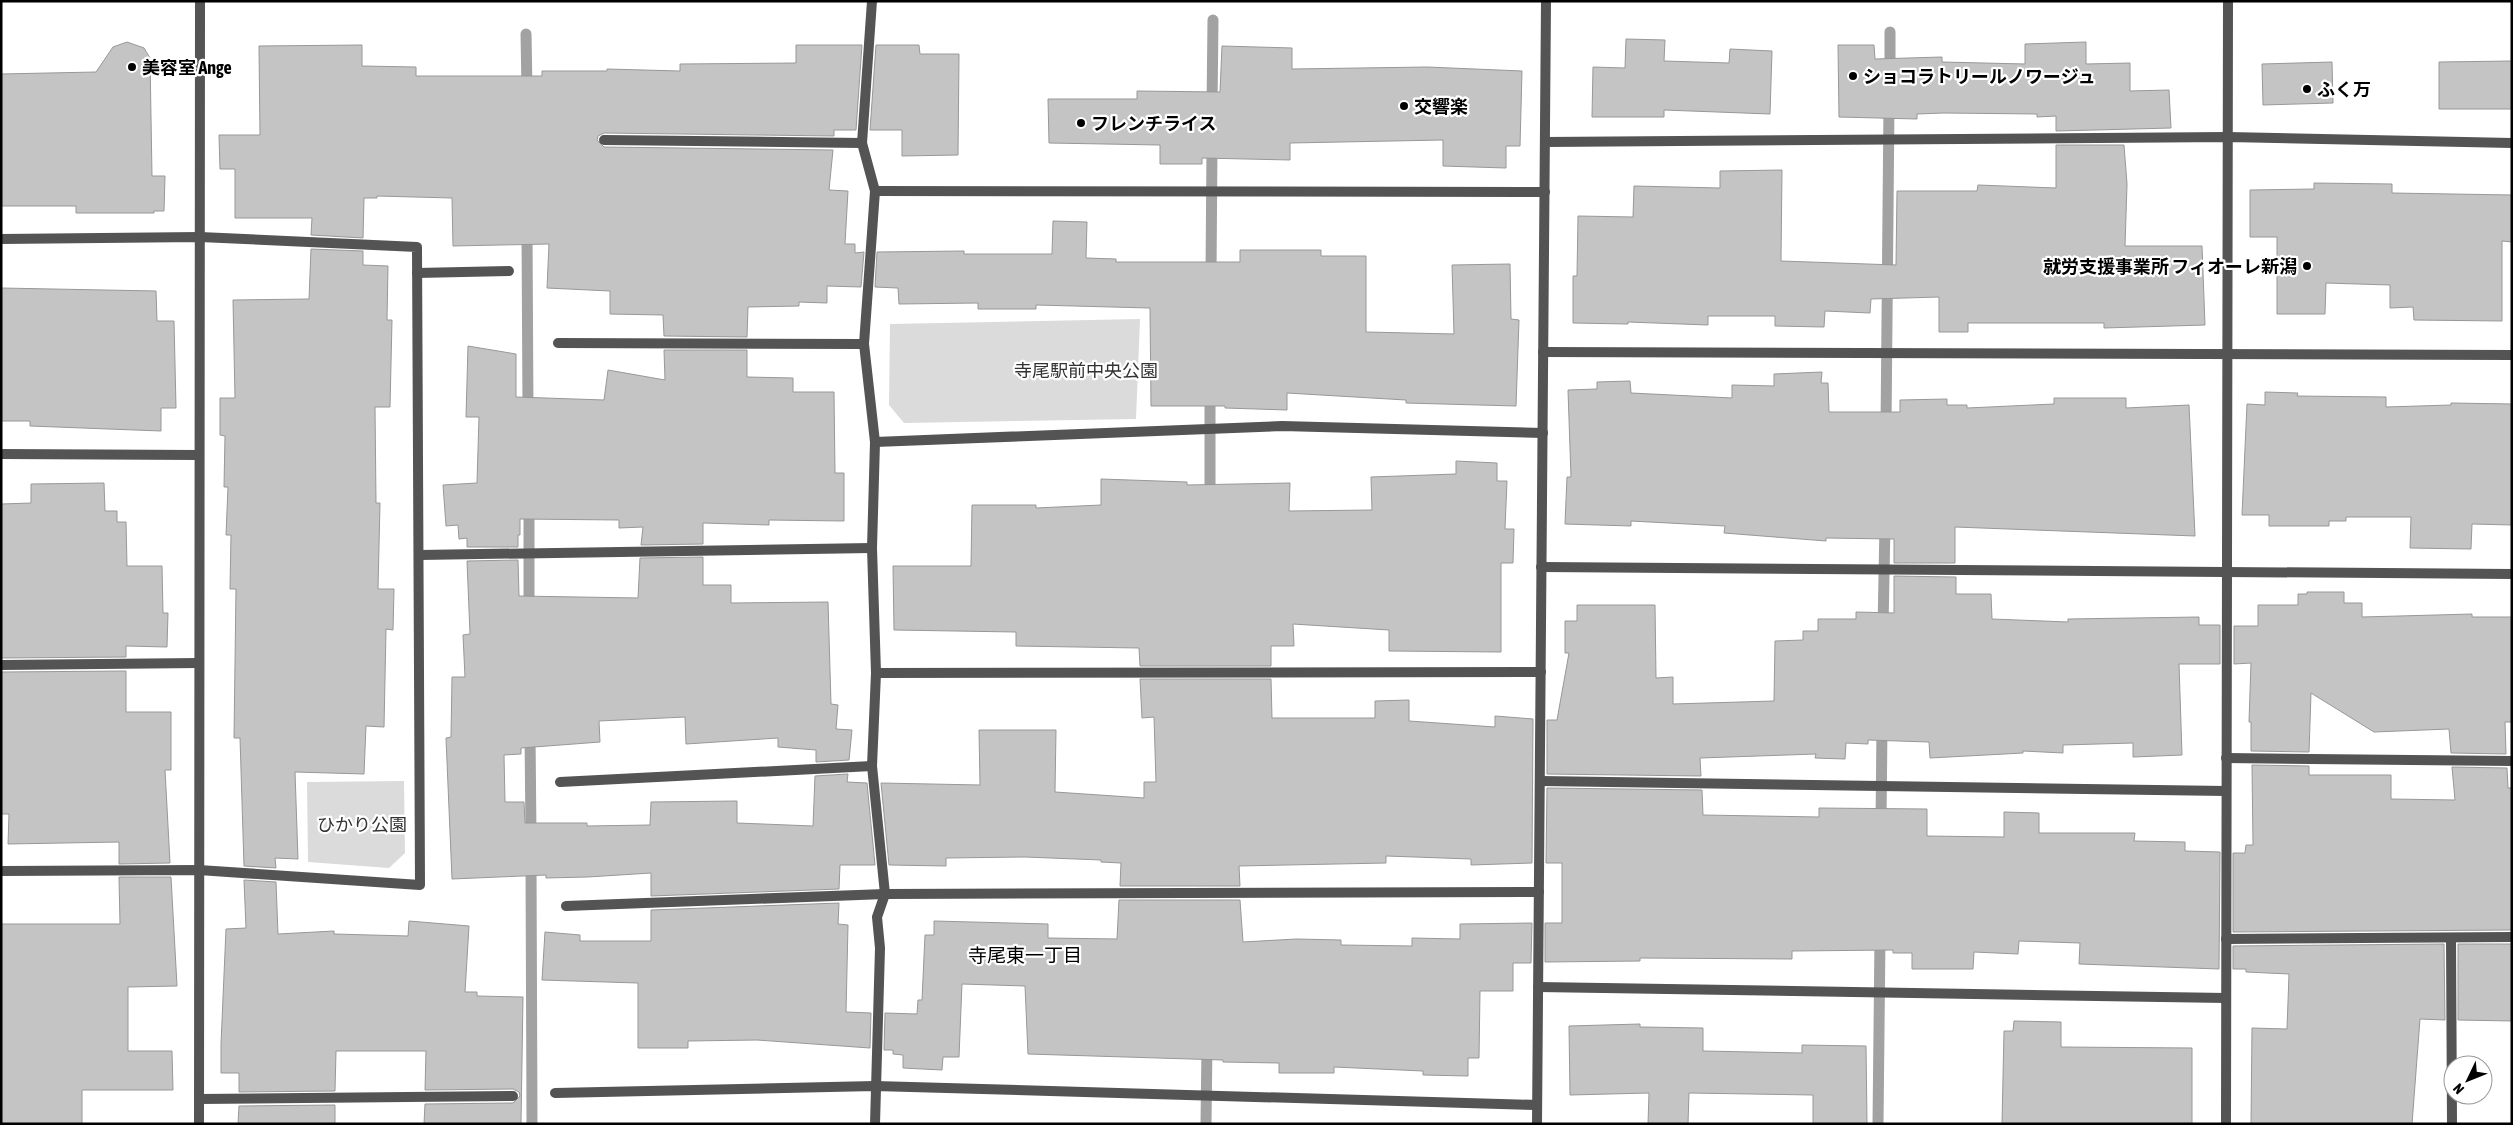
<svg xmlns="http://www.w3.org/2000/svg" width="2513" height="1125" font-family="'Asap Condensed','Noto Sans JP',sans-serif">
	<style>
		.green { fill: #dbdbdb }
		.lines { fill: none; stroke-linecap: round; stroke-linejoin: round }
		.stream { stroke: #a2a2a2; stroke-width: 11 }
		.building { fill: #c4c4c4; stroke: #989898 }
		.minor { stroke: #545454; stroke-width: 10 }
		.poi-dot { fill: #000; stroke: #fff; stroke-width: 2 }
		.labels { text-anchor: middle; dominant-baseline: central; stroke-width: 4.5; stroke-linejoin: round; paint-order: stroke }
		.poi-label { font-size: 18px; font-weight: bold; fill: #000; stroke: #fff; text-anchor: start }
		.park-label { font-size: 18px; fill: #323232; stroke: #fff }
		.neighbourhood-label { font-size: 19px; fill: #000; stroke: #fff }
	</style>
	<rect width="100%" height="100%" fill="#fff"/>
	<g class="green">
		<polygon points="1140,319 1136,419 904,423 889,405 890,324"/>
		<polygon points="404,781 405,853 389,868 308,862 307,782"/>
	</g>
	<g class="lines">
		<g class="stream">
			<polyline points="526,34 527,90"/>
			<polyline points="1890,73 1890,32"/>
			<polyline points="1212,106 1213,20"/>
			<polyline points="527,231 528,412"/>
			<polyline points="1211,276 1212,144"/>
			<polyline points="1886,428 1889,104"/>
			<polyline points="1210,498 1210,392"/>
			<polyline points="529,506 529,610"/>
			<polyline points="1883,628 1885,524"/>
			<polyline points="530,733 531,837"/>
			<polyline points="1881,823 1882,726"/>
			<polyline points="531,861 532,1124"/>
			<polyline points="1206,1124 1207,1044"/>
			<polyline points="1878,1124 1880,936"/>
		</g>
	</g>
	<g class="building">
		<polygon points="1626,39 1665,40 1664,61 1729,63 1730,49 1772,51 1770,114 1664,110 1664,117 1592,117 1593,67 1625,68"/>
		<polygon points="127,42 144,48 150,58 152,176 165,176 164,211 154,211 154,213 76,213 76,206 1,206 1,74 96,72 113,47"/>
		<polygon points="2086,42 2086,64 2130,63 2130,91 2169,90 2171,128 2056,131 2056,116 2037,117 2037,114 1944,113 1917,114 1917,119 1839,117 1838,45 1874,45 1875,59 1942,57 1942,62 2025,64 2025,44"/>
		<polygon points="362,45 362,66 416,67 416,76 542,76 542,71 607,71 607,69 680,71 680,64 796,63 796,45 862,45 856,130 834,130 834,136 604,133 598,136 597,140 604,147 833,150 829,190 848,191 845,244 855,244 855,253 864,252 861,287 827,286 827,303 799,302 799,306 748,307 747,337 664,336 663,315 610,314 610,291 547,288 549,244 453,246 452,198 377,196 377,198 364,198 363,238 311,235 312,218 235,218 235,169 220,169 219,135 260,135 259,46"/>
		<polygon points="876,45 919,45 920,54 959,54 958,155 902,156 902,130 870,130"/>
		<polygon points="1222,46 1292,48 1292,69 1427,67 1522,71 1520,146 1506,146 1506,168 1443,166 1443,140 1290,143 1290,160 1202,158 1202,164 1160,164 1160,145 1049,143 1048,99 1137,99 1137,91 1220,92"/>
		<polygon points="2512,61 2512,109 2439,109 2439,62"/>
		<polygon points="2332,62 2333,103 2263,105 2262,64"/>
		<polygon points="2056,145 2124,145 2127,184 2125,246 2202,246 2205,325 2104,328 2104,323 1968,323 1968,332 1939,332 1939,297 1871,299 1870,313 1825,311 1824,327 1775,326 1775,316 1708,316 1708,325 1628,322 1628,324 1573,323 1573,276 1577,276 1578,216 1633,217 1634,186 1720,188 1720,171 1782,170 1781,261 1896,265 1897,191 1977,191 1978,185 2056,188"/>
		<polygon points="2314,183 2392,184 2392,193 2512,195 2512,242 2502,241 2502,321 2414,320 2413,307 2390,308 2390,285 2326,283 2325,314 2277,314 2277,237 2250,237 2250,190 2314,189"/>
		<polygon points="1053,221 1087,222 1086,258 1116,259 1116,262 1240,262 1240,250 1321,250 1321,256 1366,256 1366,332 1454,334 1452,265 1510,264 1511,319 1519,320 1516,406 1406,403 1406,400 1287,393 1287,410 1225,408 1225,406 1151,406 1150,308 1036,305 1036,309 978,309 978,303 899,304 898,288 875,287 877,252 964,251 964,254 1052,254"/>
		<polygon points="311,249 363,251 363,265 388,266 387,320 392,320 390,407 375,407 376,503 380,503 378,589 394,589 393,630 386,629 384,727 366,726 364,774 295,772 298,859 275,858 276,868 244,866 240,738 234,738 236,589 230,589 231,535 226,535 228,487 224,487 225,436 220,435 220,398 235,398 233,300 309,299"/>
		<polygon points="1,288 156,291 157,321 174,321 176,408 161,408 161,431 30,426 30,421 1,421"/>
		<polygon points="468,346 516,354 516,397 604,400 608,370 665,380 664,350 747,350 747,377 793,378 793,392 834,392 835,473 844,473 844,521 769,520 769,525 703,523 703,544 641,545 643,527 619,528 619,520 520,519 520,535 518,535 518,547 467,547 467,538 459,539 458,525 446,526 443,485 477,483 479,417 466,417"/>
		<polygon points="1822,372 1821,383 1828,383 1829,412 1900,412 1900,400 1947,399 1947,405 1967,405 1967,408 2054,404 2054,398 2126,398 2126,408 2189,405 2195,536 1955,527 1955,563 1894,563 1894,539 1826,538 1826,541 1724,533 1725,526 1631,521 1631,526 1565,524 1567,477 1571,477 1568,390 1597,389 1597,382 1630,381 1631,393 1732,398 1732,385 1774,386 1774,374"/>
		<polygon points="2265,392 2298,393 2297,396 2386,397 2386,407 2451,405 2451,403 2512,404 2512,525 2472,524 2471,549 2410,548 2411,517 2346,517 2346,521 2329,521 2329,526 2269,526 2269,515 2242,515 2247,404 2265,405"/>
		<polygon points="1456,461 1497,463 1497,481 1507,481 1505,529 1514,529 1513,563 1501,563 1501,652 1389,651 1389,630 1293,624 1294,646 1271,646 1271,666 1140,666 1139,648 1016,646 1016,632 894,630 893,566 971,566 972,505 1036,505 1036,508 1101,505 1101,479 1187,482 1187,485 1290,483 1289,511 1372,510 1371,477 1456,474"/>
		<polygon points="104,483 105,511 117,511 117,522 126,522 127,566 162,566 163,613 168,613 167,647 126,646 126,657 1,658 1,504 31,503 31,484"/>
		<polygon points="703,557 703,585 731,585 731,603 828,602 831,704 838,705 836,729 852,730 849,760 816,762 816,750 778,747 778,738 686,744 685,717 599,721 600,742 521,748 521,754 504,755 505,802 524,802 525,823 587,823 587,826 650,825 651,802 737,801 737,823 813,826 815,776 848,774 847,782 867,783 875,865 840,865 839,889 651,896 651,873 588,877 546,878 546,875 452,879 446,738 451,737 452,677 465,677 463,635 470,634 467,561 518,560 519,596 638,598 640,558"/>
		<polygon points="1894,576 1956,577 1956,594 1991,594 1992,619 2068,622 2068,619 2199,617 2199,625 2220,625 2220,664 2179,664 2182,755 2133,757 2133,743 2063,745 2063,753 2023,751 2023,753 1930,758 1929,742 1868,740 1868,744 1846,743 1845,759 1815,758 1816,754 1700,758 1701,776 1547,774 1547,720 1557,720 1569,653 1565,653 1565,621 1577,621 1577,605 1655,605 1656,678 1673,677 1673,704 1774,701 1775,641 1803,640 1803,631 1818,631 1818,619 1856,619 1856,612 1894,613"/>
		<polygon points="2307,592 2344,592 2344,603 2362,603 2362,617 2472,614 2472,617 2512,617 2512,722 2505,722 2506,754 2451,753 2449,729 2374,732 2311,693 2309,752 2251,751 2251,722 2249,722 2251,663 2234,664 2234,626 2258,626 2258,605 2298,605 2298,594 2307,594"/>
		<polygon points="126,671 126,712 171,712 171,770 165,770 170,863 119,864 119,842 8,844 9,814 1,814 1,672"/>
		<polygon points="1140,679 1271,679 1272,718 1375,718 1375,701 1409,700 1409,721 1495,727 1495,716 1533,719 1532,863 1471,865 1471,859 1386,856 1386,863 1239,866 1240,886 1120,886 1121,863 1101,862 1101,860 1025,857 946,858 946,866 889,865 881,783 980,785 979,730 1056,730 1055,792 1144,798 1144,782 1156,782 1154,717 1142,718"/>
		<polygon points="2252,765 2309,766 2309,775 2391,775 2391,799 2455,800 2452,767 2507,768 2508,788 2512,788 2512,930 2233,932 2233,853 2245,853 2246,845 2253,845"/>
		<polygon points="1547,788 1702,790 1703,815 1819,817 1819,808 1927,809 1927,836 2004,837 2004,812 2039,813 2039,833 2135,833 2134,841 2185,842 2185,851 2220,852 2219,969 2079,964 2080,943 2019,941 2018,954 1974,952 1973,969 1912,969 1912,953 1893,953 1893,950 1792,951 1792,959 1640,958 1640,961 1545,962 1545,923 1562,923 1562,863 1546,863"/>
		<polygon points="119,877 171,877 177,986 128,987 128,1051 172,1051 173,1090 82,1090 82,1124 1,1124 1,924 120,924"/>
		<polygon points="244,880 276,882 278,934 334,931 334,934 408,936 409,921 469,926 465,992 477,992 477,996 523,997 521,1124 424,1124 425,1104 513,1103 520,1096 519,1092 513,1089 425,1090 426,1051 336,1051 335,1091 239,1092 239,1073 221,1073 221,1044 226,929 246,928"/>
		<polygon points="1119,900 1240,900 1243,942 1296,939 1341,940 1341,945 1412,946 1412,938 1460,939 1460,924 1532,923 1531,963 1513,963 1513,991 1480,991 1479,1058 1468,1058 1468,1076 1423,1075 1423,1071 1334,1067 1334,1073 1279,1073 1279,1063 1223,1062 1223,1060 1028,1054 1025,986 962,984 959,1057 943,1057 942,1070 903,1068 903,1055 893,1054 893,1050 884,1050 885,1013 917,1014 918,1000 922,1000 925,935 934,935 934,921 1048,924 1048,938 1117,939"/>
		<polygon points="839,903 838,924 848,925 846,1012 871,1013 870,1048 757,1040 688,1041 688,1048 638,1048 638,983 542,980 545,932 580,935 580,941 651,941 651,910"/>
		<polygon points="2444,944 2445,1020 2420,1019 2412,1124 2251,1124 2252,1028 2287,1029 2289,974 2246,972 2246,969 2233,969 2233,946"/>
		<polygon points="2458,944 2512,944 2512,1021 2458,1020"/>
		<polygon points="2014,1021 2061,1022 2061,1047 2192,1048 2192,1124 2002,1124 2004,1031 2013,1031"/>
		<polygon points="1640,1024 1640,1027 1703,1028 1703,1051 1802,1053 1802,1045 1866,1046 1867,1124 1813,1124 1813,1095 1689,1093 1688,1124 1648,1124 1649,1093 1570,1095 1569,1026"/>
		<polygon points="335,1105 335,1124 238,1124 239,1106"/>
	</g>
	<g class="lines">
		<g class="minor">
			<polyline points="872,1 862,143 875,191 864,344 875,442 872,548 876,673 872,766 885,894 877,917 880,948 875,1124"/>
			<polyline points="604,140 862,143"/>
			<polyline points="1545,142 2228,137 2512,143"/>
			<polyline points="875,191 1545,192"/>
			<polyline points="1,239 200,237 417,247 420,885 199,870 1,871"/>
			<polyline points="417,273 509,271"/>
			<polyline points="558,343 864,344"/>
			<polyline points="1543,352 2512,355"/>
			<polyline points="875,442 1282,426 1543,433"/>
			<polyline points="1,454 199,455"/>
			<polyline points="420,555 872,548"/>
			<polyline points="1541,567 2512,574"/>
			<polyline points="1,665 199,663"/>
			<polyline points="876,673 1541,672"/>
			<polyline points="2226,758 2512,761"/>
			<polyline points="1540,781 2226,791"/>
			<polyline points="560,782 872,766"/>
			<polyline points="566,906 885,894 1539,892"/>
			<polyline points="2451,938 2452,1124"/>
			<polyline points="2226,939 2512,937"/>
			<polyline points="1538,987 2226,998"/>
			<polyline points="555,1093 875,1086 1537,1105"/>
			<polyline points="199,1099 513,1096"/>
			<polyline points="199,1124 200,1"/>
			<polyline points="1537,1124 1546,1"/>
			<polyline points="2226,1124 2228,1"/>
		</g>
	</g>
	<g class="poi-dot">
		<circle cx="132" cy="67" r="5"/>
		<circle cx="1853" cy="76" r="5"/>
		<circle cx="2307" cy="89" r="5"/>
		<circle cx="1404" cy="106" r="5"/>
		<circle cx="1081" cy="123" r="5"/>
		<circle cx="2307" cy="266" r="5"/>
	</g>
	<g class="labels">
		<g class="poi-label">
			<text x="142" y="67">美容室 Ange</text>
			<text x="1863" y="76">ショコラトリールノワージュ</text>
			<text x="2317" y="89">ふく万</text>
			<text x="1414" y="106">交響楽</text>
			<text x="1091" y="123">フレンチライス</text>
			<text x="2297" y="266" text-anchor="end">就労支援事業所 フィオーレ新潟</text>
		</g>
		<g class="park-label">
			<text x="1086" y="370">寺尾駅前中央公園</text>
			<text x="362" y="824">ひかり公園</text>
		</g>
		<g class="neighbourhood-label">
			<text x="1025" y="955">寺尾東一丁目</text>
		</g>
	</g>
	<rect width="2513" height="1125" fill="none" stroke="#000000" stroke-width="5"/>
	<g transform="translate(2468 1080) rotate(227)"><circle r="24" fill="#ffffff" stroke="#999999"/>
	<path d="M0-4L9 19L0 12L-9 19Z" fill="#000000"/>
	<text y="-8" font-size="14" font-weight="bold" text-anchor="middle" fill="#000000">N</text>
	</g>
</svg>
